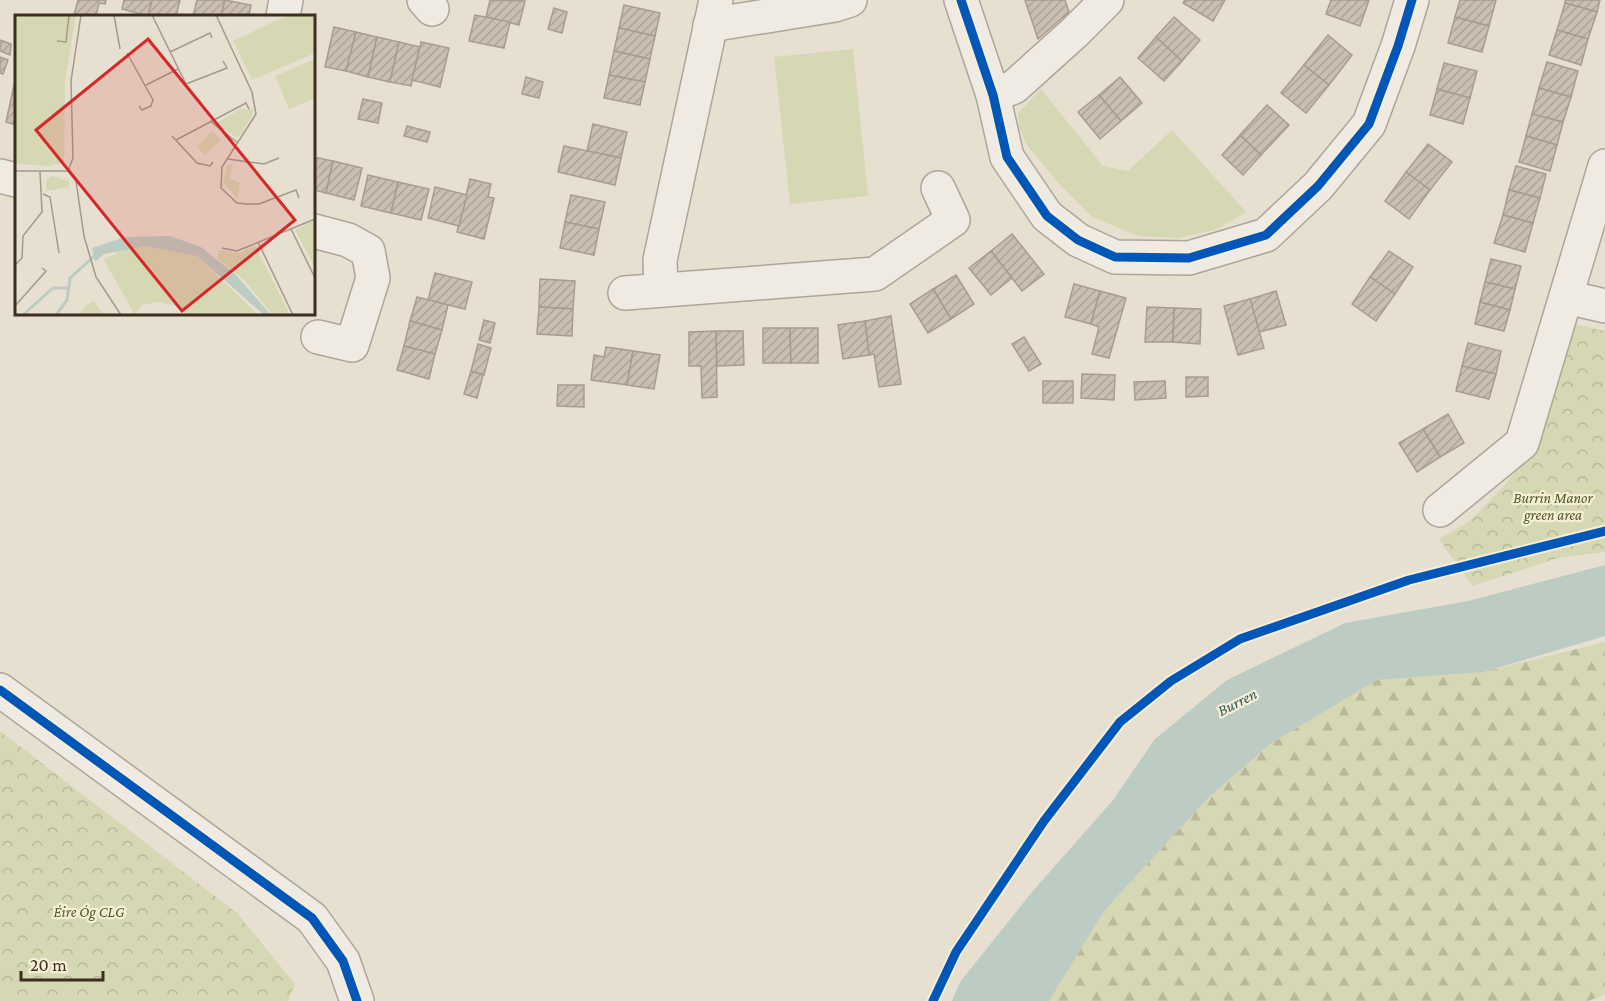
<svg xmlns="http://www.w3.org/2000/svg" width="1605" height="1001" font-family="'Crimson Pro',serif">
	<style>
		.grass { fill: #d6d7b3 }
		.forest { fill: url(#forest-firs) }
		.park { fill: url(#park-crowns) }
		.water { fill: #bcccc2 }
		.building { fill: url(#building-hatch); stroke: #a89c90; stroke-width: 1.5 }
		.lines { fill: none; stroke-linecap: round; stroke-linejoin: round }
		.minor-casing { stroke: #ada599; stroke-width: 36 }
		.minor { stroke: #efebe3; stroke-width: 33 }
		.cycleway-casing { stroke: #f7eed8; stroke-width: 13 }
		.cycleway { stroke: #0057b8; stroke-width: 9 }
		.labels { text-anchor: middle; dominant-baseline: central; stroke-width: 4.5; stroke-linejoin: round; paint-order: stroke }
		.park-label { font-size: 15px; font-style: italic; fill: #4d5a26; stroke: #f7eed8 }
		.water-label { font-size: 16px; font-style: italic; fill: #2f5d5a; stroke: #f7eed8 }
		.inset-river { fill: none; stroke: #bcccc2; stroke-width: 3 }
		.inset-road { fill: none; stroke: #a3998a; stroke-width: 1.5 }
		.view { fill: #d62828; fill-opacity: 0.15; stroke: #d62828; stroke-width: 3 }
		.inset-edge { fill: none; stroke: #3d2e20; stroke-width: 3 }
	</style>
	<defs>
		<pattern id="forest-firs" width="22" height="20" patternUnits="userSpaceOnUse" patternTransform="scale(1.5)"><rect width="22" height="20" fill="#d6d7b3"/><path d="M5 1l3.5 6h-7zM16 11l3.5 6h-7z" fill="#b9b99a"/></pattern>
		<pattern id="park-crowns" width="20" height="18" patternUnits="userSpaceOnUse" patternTransform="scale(1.5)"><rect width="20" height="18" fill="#d6d7b3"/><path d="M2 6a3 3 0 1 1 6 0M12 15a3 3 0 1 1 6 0" fill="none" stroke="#b9b99a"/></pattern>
		<pattern id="building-hatch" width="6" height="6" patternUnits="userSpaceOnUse" patternTransform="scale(1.5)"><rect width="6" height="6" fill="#cbbfb2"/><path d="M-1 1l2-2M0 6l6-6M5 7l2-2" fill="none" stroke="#afa499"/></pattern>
	</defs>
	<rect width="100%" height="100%" fill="#e7e0d1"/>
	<g class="grass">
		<polygon points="853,49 868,196 790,204 774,57"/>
		<polygon points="1041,89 1103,166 1128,171 1172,130 1246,212 1217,229 1178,238 1138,236 1092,217 1059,184 1027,145 1019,127 1018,113"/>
	</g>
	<polygon class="forest" points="1605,642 1605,994 1589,1001 1049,1001 1104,911 1206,800 1270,744 1377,680 1484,672"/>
	<g class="park">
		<polygon points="1574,324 1605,331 1605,552 1558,558 1472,586 1439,539 1470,521 1503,487 1540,442"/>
		<polygon points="0,731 237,913 295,984 288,1001 0,1001"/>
	</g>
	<polygon class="water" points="1605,565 1605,636 1484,672 1377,680 1270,744 1206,800 1104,911 1049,1001 952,1001 960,982 1032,892 1113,800 1155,739 1227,680 1345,623 1468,601"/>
	<g class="building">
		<polygon points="78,0 106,0 105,4 99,3 96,16 74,15"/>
		<polygon points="124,0 152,0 148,16 122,9"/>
		<polygon points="152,0 180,0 176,16 148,16"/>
		<polygon points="197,0 225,0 221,16 193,16"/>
		<polygon points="225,0 251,5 249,16 221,16"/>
		<polygon points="490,0 525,1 519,25 486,17"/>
		<polygon points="1025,0 1065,0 1069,12 1038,39"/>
		<polygon points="1185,0 1225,0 1213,21 1183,3"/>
		<polygon points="1331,0 1369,0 1360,26 1326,14"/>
		<polygon points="1460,0 1496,0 1489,26 1455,17"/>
		<polygon points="1565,0 1600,0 1597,12 1565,3"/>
		<polygon points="1565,3 1597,12 1588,39 1557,30"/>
		<polygon points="624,5 660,13 655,36 619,28"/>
		<polygon points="554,8 567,12 562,33 548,29"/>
		<polygon points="475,15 510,22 504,48 469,41"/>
		<polygon points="1174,17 1200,40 1182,61 1156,37"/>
		<polygon points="1455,17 1489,26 1482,52 1448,43"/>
		<polygon points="334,27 356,32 346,71 325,67"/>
		<polygon points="619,28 655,36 650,59 614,51"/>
		<polygon points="1557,30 1588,39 1581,65 1549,55"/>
		<polygon points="356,32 377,37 368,77 346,71"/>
		<polygon points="1328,35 1352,55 1329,85 1304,65"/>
		<polygon points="377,37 399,42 390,82 368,77"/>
		<polygon points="1156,37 1182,61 1164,81 1138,58"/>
		<polygon points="0,40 11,44 10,55 0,51"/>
		<polygon points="399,42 420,47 411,86 390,82"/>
		<polygon points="421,42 449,48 440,87 412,80"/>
		<polygon points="614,51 650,59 645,82 609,75"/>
		<polygon points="0,57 8,60 3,74 0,73"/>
		<polygon points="1547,62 1578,71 1571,97 1539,88"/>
		<polygon points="1444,63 1477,71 1470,98 1437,89"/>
		<polygon points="1304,65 1329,85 1306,113 1281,93"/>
		<polygon points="609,75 645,82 640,105 604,98"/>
		<polygon points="526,77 543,82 539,98 522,94"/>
		<polygon points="1120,77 1142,103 1121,121 1099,95"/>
		<polygon points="14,85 16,86 16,125 6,122"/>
		<polygon points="1539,88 1571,97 1563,122 1532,114"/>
		<polygon points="1437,89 1470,98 1463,124 1430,115"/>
		<polygon points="1099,95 1121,121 1100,139 1078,112"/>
		<polygon points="363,99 382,103 378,123 358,119"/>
		<polygon points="1267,105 1289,125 1261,155 1240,135"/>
		<polygon points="1532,114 1563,122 1557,145 1526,136"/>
		<polygon points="593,124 627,132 621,158 587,151"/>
		<polygon points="407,126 430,132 427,142 404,136"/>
		<polygon points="1240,135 1261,155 1243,175 1222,155"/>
		<polygon points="1526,136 1557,145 1550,171 1519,162"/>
		<polygon points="1428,144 1452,162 1430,190 1406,172"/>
		<polygon points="564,146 621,158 615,185 558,172"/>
		<polygon points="314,157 333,161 326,193 314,190"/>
		<polygon points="333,161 362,168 354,200 326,193"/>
		<polygon points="1516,166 1546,174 1540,198 1509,190"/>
		<polygon points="1406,172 1430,190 1409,219 1385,201"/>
		<polygon points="368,175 398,182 391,213 361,206"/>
		<polygon points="470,179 491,184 488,197 494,198 484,239 457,232"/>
		<polygon points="398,182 429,189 421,220 391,213"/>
		<polygon points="435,187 467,195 459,226 428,218"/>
		<polygon points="1509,190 1540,198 1533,223 1503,215"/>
		<polygon points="571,195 605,202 599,229 565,222"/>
		<polygon points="1503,215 1533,223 1525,252 1494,243"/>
		<polygon points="565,222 599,229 594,255 560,248"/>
		<polygon points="1012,234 1044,274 1022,291 991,251"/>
		<polygon points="991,251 1012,278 991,295 969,268"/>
		<polygon points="1389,251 1413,267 1395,294 1370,277"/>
		<polygon points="1491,259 1521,266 1515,289 1485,282"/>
		<polygon points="435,273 472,282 465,309 428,300"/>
		<polygon points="956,275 974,304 951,319 933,289"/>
		<polygon points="1370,277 1395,294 1376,321 1352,304"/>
		<polygon points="540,279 575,281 573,309 539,307"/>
		<polygon points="1485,282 1515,289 1510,310 1480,302"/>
		<polygon points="1074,284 1100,291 1091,324 1065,317"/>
		<polygon points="933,289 951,319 928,333 910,304"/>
		<polygon points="1100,291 1126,298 1109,358 1092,354 1099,327 1091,324"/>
		<polygon points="1276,291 1286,325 1259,332 1250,299"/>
		<polygon points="417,297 448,305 442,330 410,321"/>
		<polygon points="1250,299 1264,348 1238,355 1224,306"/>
		<polygon points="1480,302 1510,310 1504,331 1475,324"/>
		<polygon points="539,307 573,309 572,336 537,334"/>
		<polygon points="1147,307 1174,308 1173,342 1145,342"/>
		<polygon points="1174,308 1201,309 1200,344 1173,342"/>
		<polygon points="891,316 901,384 879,387 874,354 869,355 865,321"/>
		<polygon points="484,320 495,323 490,343 479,340"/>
		<polygon points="410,321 442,330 435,354 404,346"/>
		<polygon points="865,321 869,355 843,359 838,325"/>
		<polygon points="763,328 790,328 791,363 763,363"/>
		<polygon points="790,328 818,328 818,363 791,363"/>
		<polygon points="716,331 743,331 744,365 717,366"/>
		<polygon points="716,331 717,397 702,398 701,366 689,366 689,332"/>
		<polygon points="1024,337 1041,364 1029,371 1012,344"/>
		<polygon points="1468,343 1501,351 1496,374 1462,366"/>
		<polygon points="478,344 491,348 484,375 471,371"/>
		<polygon points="404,346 435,354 429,379 397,370"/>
		<polygon points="606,347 633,351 627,385 591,380 594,355 604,357"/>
		<polygon points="633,351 660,355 654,389 627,385"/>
		<polygon points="1462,366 1496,374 1489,399 1456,391"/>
		<polygon points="471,371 483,375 477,398 464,394"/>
		<polygon points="1082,374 1115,375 1114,400 1081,398"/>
		<polygon points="1186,377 1208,377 1208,396 1186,397"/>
		<rect x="1043" y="381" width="30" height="22"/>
		<polygon points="1165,381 1166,398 1135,400 1134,382"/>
		<polygon points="558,385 584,385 584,407 557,406"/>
		<polygon points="1448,414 1464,443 1440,457 1423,429"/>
		<polygon points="1423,429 1440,457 1417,472 1399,443"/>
	</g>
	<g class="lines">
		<defs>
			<g id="minor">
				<polyline points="424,0 432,9"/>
				<polyline points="961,0 993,95 1007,157 1047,216 1078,240 1115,257 1189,258 1266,235 1318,186 1369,124 1398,46 1412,0"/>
				<polyline points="283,16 286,0"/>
				<polyline points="710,25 835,5 850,0"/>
				<polyline points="993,95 1014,87 1074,33 1107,0"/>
				<polyline points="0,176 16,180"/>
				<polyline points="314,231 348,240 368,251 373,278 352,345 318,337"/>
				<polyline points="661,290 660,260 716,0"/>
				<polyline points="625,293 875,274 953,220 938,188"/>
				<polyline points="1566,297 1605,306"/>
				<polyline points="1440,510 1522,443 1605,166"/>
				<polyline points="0,690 312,918 343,961 357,1001"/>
			</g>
		</defs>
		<use href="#minor" class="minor-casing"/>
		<use href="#minor" class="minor"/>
		<defs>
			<g id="cycleway">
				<polyline points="961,0 993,95 1007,157 1047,216 1078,240 1115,257 1189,258 1266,235 1318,186 1369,124 1398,46 1412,0"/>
				<polyline points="0,690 312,918 343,961 357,1001"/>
				<polyline points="933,1001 956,952 1044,821 1120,722 1171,681 1240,639 1409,580 1605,531"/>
			</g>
		</defs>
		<use href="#cycleway" class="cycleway-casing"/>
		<use href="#cycleway" class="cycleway"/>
	</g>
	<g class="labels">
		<g class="park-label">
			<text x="1553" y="498">Burrin Manor<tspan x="1553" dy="17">green area</tspan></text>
			<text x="89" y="912">Éire Óg CLG</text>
		</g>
		<g class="water-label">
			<text transform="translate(1237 702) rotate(-27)">Burren</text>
		</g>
	</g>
	<g transform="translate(15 15)">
		<rect width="300" height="300" fill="#e7e0d1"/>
		<path d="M273 0H300V38L237 65 218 26ZM300 44V83L274 94 260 61ZM225 94H238L237 101 224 121 220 122 202 108ZM197 116 206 125 190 140 182 132ZM218 149 215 163 225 168 223 184 208 167 212 150ZM37 161 54 166V172L31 176V165ZM300 205V252L280 215Z" fill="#d6d7b3"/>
		<path d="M131 231 182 241 243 300H174L158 290 142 287 127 290 120 300 89 245 108 234ZM79 286 89 300H64L70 291Z" fill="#d6d7b3"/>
		<path d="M0 0H61L50 66 49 147 34 151 0 149ZM240 231 275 300H258L230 266 202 243 204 235 224 238Z" fill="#d6d7b3"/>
		<path d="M155 221 186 232 221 260 256 300H249L182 241 131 231 89 239 80 247 77 233 110 222Z" fill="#bcccc2"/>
		<path class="inset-river" d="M8 300 38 273H52M41 300 52 285 55 263 86 235"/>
		<path class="inset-road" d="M66 0 56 66 58 143 53 156 61 166 69 221 81 262 106 300M99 0 105 34M137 0 171 69 212 53 208 46M201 0 237 77 241 99 207 152 206 173 222 188 232 189H244L281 175 284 183M42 26 51 27 54 0M155 37 195 18 197 23M112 38 138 85 136 91 127 95 124 91M131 70 163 54M195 106 223 128M157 121 182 148 195 151 198 147M161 125 231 88 234 94M213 144 249 149 264 143M0 156H53M28 179 35 182 44 238M276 214 300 263M243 227 278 300M207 233 222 236 300 204M0 250 7 243 8 221 27 197 25 157M0 291 31 256 27 253"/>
		<path class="view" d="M133 24 280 205 167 296 21 115Z"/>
		<rect width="300" height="300" class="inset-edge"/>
	</g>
	<path d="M21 971v9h82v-9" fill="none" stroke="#3d2e20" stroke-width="3"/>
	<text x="30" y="971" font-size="18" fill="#3d2e20" stroke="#f7eed8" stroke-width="4.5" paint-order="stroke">20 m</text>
</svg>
